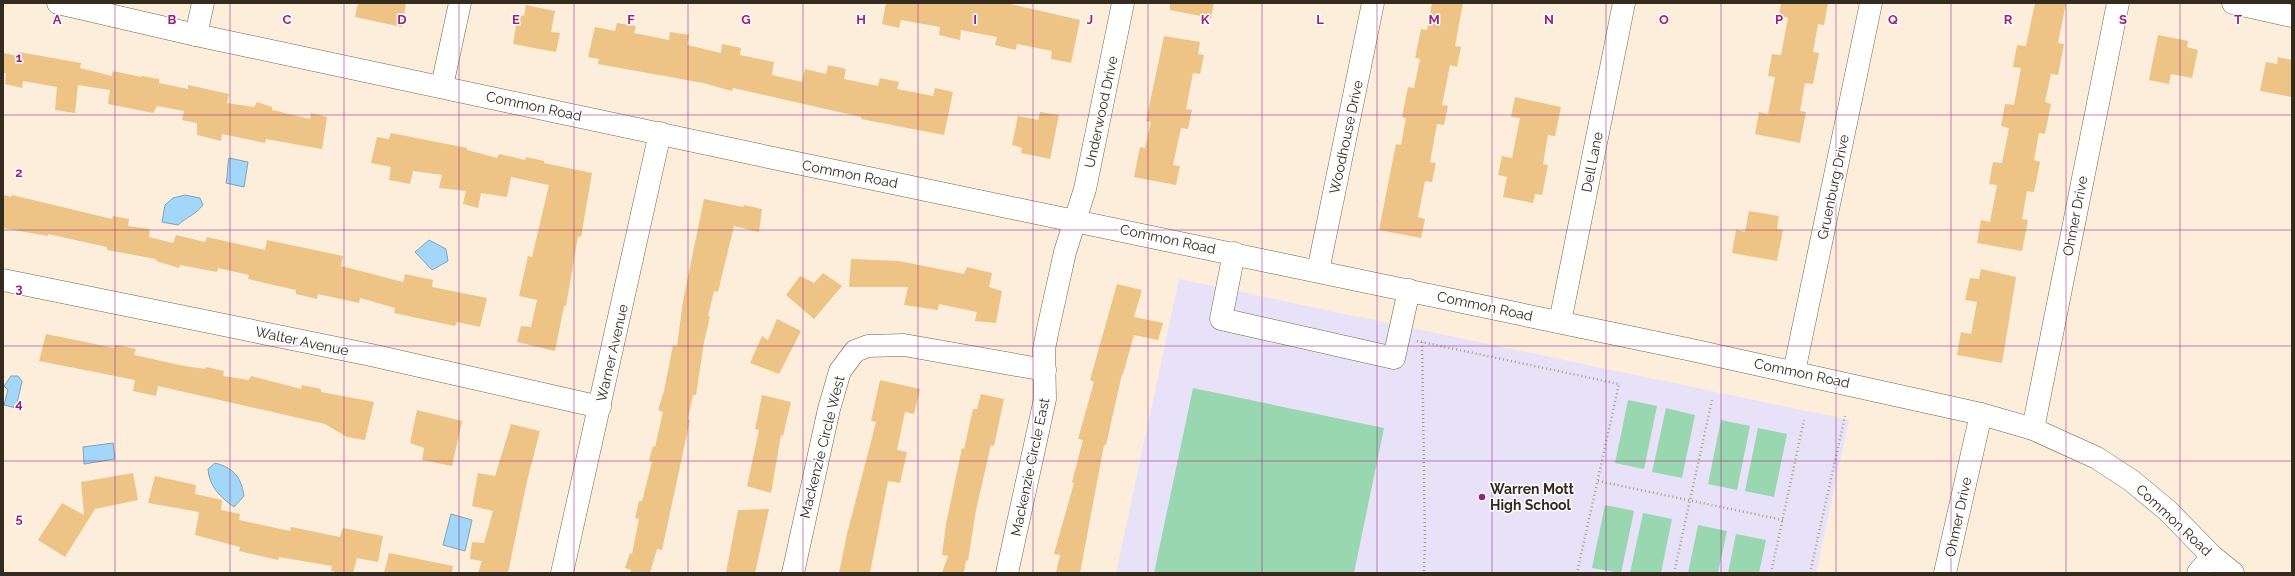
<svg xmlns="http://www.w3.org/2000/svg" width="2295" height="576" font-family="Raleway,sans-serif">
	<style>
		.education { fill: #e8e2f8 }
		.green { fill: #99d7b0 }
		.water { fill: #a2d7fa; stroke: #81a3b8 }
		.building { fill: #edc386 }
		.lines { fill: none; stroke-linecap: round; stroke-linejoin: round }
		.minor-casing { stroke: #766246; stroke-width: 23 }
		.path { stroke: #a79c8b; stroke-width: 2.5; stroke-dasharray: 1 3; stroke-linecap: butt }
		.minor { stroke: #fff; stroke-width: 22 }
		.grid { fill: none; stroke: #9b2179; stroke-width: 1; stroke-opacity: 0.55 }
		.poi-dot { fill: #9b2179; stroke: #fdfdfd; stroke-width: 1.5 }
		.labels { text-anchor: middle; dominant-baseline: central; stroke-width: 3; stroke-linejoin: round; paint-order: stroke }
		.street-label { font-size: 14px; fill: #332b1e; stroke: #fdfdfd }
		.poi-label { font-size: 14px; font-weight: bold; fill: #332b1e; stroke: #fdfdfd; text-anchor: start }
		.grid-label { font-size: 13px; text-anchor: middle; font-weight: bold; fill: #9b2179; stroke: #fdfdfd; stroke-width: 3; stroke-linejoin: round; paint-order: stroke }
	</style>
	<rect width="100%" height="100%" fill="#fceedb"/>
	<polygon class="education" points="1179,279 1849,420 1816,573 1116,573"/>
	<g class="green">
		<polygon points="1193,388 1384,428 1354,573 1154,573"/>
		<polygon points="1628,400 1657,406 1644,469 1615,463"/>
		<polygon points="1666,408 1695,415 1682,478 1652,472"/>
		<polygon points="1721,420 1750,426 1737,490 1708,484"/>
		<polygon points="1758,428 1787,434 1774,497 1745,491"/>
		<polygon points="1605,505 1634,511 1621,573 1592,568"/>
		<polygon points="1643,513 1672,519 1661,573 1630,573"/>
		<polygon points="1698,525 1727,531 1718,573 1688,573"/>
		<polygon points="1736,534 1766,540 1759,573 1728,573"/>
	</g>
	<g class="water">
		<path d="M229 158 248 162 244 187 226 183C228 174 227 168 229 158Z"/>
		<path d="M185 195 200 198 203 205C196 214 187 217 178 225L162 222 165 205 173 198Z"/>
		<polygon points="429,240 446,249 448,261 432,270 415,252"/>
		<polygon points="11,376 18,376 22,381 16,408 4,405 8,390 4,386"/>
		<polygon points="113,443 115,459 84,464 83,447"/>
		<path d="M215 463C234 468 241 477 244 496L234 507C220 497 209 486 208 469Z"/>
		<polygon points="451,514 472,520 465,551 443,545"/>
	</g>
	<g class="building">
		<polygon points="358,3 406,3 402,27 355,17"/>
		<polygon points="886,3 1006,3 1080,20 1071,63 1051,59 1052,51 1017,44 1016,50 995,45 997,37 961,30 960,40 939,35 940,27 901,20 899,28 882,24"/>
		<polygon points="1170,3 1214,3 1211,18 1170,10"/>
		<polygon points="1432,3 1463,3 1455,46 1461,47 1457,67 1450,65 1442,105 1448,106 1444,125 1437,124 1430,162 1436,163 1432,182 1425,181 1418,217 1425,219 1421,238 1379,230 1396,144 1401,145 1406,118 1402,117 1408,87 1414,88 1420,59 1415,58 1421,29 1427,30"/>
		<polygon points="1781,3 1828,3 1824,25 1818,24 1813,52 1819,53 1813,84 1805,83 1800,111 1806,112 1800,143 1755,134 1759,112 1768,114 1775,77 1768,76 1772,54 1781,55 1788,18 1779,16"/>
		<polygon points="2035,3 2066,3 2058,43 2064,44 2058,75 2051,74 2045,102 2051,104 2045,134 2039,133 2034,160 2040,162 2034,192 2027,191 2022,219 2028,220 2022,251 1977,243 1981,220 1990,222 1997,185 1989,184 1993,162 2002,163 2009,128 2001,126 2005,104 2014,105 2021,68 2013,67 2017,45 2026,46"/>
		<polygon points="526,5 555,11 551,32 560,33 556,52 513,44 518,15 524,16"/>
		<polygon points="617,23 636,26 634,33 669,40 670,32 689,35 687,45 721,53 722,44 741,48 740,55 774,62 772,75 802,82 805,69 826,74 828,65 846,69 844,79 878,86 880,78 899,82 897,89 933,96 935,88 953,92 944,135 861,119 861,117 733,88 732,91 703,83 598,64 599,59 588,57 595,27 615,31"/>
		<polygon points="2158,35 2188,41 2187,47 2198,50 2192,78 2171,74 2169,84 2149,80"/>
		<polygon points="1164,36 1200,42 1198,54 1204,55 1200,74 1193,73 1186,109 1192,110 1188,129 1181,128 1173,165 1180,166 1176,185 1134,177 1140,147 1145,148 1151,122 1146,121"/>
		<polygon points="19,52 81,63 80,68 112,76 113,71 141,77 142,76 159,79 159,83 188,89 188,85 229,94 227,103 254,107 257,102 272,107 272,110 310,119 311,113 327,117 322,149 266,139 265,143 222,134 221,141 197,135 197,123 182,120 184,111 157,106 153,113 108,104 110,90 78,85 75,113 55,110 57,87 23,81 22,88 5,84 6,73 3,73 3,53 18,56"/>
		<polygon points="2278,57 2292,60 2292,97 2260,91 2266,62 2277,64"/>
		<polygon points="1515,97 1561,107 1555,136 1548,135 1543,164 1548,165 1542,195 1535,194 1533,203 1503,197 1507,177 1498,175 1502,156 1512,158 1520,118 1511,117"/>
		<polygon points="1040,112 1059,115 1050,159 1021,153 1022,148 1012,145 1018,116 1038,120"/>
		<polygon points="391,133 467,148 467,150 497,158 499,154 525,160 526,157 544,161 544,163 592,173 581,237 578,236 566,306 564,306 555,351 517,342 521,326 531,327 537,300 519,296 528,256 532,257 549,185 511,177 507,197 481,193 478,208 463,204 466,191 439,188 442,175 413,171 410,184 389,180 391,167 371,163 377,137 389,139"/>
		<polygon points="3,195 11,197 12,195 112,219 113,216 129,219 128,226 150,229 149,237 173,243 176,235 205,242 207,237 265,250 267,240 343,256 341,266 403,282 405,274 433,280 432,287 487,298 480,327 457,322 455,326 394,313 395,308 360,298 359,303 318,294 317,299 296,294 296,290 248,279 249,275 218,268 217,272 180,265 179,268 156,261 156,259 107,250 107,247 48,234 48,236 3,228"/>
		<polygon points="704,199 743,207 744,205 762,209 759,232 734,226 718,292 714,291 708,316 710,317 704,342 696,395 693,395 688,419 690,420 662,550 657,549 650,573 630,573 631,570 625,568 630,553 632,554 639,519 635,518 639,501 642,501 652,462 649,460 653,446 655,447 663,412 658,410 664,391 673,345 677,346 683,301"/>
		<polygon points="1749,211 1779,216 1777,229 1783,230 1777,261 1732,253 1736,230 1745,232"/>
		<polygon points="851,259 899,261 964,274 967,267 992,273 989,287 1002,291 996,323 975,321 977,312 939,304 938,310 904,305 908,287 849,287"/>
		<polygon points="1981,269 2016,277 2002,363 1957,355 1961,332 1971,334 1977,302 1965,300 1970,278 1979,279"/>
		<polygon points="823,273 842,286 814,319 786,295 800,276 814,283"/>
		<polygon points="1117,284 1142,290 1134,317 1163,323 1158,340 1134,335 1123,374 1122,374 1106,445 1104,445 1080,573 1056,573 1060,555 1054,554 1074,483 1072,482 1083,440 1078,439 1094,382 1090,380"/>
		<polygon points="777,319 801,331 779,374 750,363 762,336 768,340"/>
		<polygon points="46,334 114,348 116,345 136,349 134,355 184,366 205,369 206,367 224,371 223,376 249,380 251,376 301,389 302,385 321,389 321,392 374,402 365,440 347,437 325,424 158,386 156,396 133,391 135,380 39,361"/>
		<polygon points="880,380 920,389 914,414 905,412 897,450 907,452 900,483 888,481 870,573 839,573 847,534 876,422 871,421"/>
		<polygon points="981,394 1004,399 994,446 991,445 976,510 968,561 966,560 964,573 942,573 948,556 942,555 946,524 962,448 964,449 973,409 977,409"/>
		<polygon points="762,395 791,402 783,436 781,435 771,493 747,486 759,430 755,429"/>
		<polygon points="417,410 462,421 452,466 422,460 424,448 410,443"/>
		<polygon points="511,424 540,431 527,481 508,573 478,573 482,561 470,559 472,542 484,543 493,511 472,506 478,473 495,476"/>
		<polygon points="133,473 138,500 95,509 65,557 38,540 62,503 84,515 81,482"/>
		<polygon points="155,476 196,485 195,494 222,500 221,510 240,514 239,520 290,531 291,527 340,537 343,528 383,536 378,562 357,558 353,573 342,573 331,571 332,566 279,557 278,560 239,551 240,547 195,535 199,512 148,503"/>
		<polygon points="769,509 755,573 726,573 738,510"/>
		<polygon points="389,553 453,566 452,573 384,573"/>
	</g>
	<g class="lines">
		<defs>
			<g id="minor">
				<polyline points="58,3 196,35 773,158 1687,349 1981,414 2033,429 2097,458 2132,481 2168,511 2212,556 2233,573"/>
				<polyline points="2233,3 2292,16"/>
				<polyline points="196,35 203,3"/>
				<polyline points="442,86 460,3"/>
				<polyline points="1234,253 1221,319 1394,358 1409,290"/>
				<polyline points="1318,271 1373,3"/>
				<polyline points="3,280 371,355 600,407"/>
				<polyline points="1560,322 1624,3"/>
				<polyline points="1794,372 1871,3"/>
				<polyline points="2033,429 2118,3"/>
				<polyline points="562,573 660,133"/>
				<polyline points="793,573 829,409 840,371 855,351 868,346 904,345 1045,370"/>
				<polyline points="1007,573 1045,399 1044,349 1048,329 1065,252 1085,189 1123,3"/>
				<polyline points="1945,573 1981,414"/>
				<polyline points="2198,573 2212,556"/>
			</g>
		</defs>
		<use href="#minor" class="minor-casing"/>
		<g class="path">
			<polyline points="1417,341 1619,384 1577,573"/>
			<polyline points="1422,342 1425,539 1424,573"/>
			<polyline points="1598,481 1783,520"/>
			<polyline points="1674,573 1712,400"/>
			<polyline points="1771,573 1804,420"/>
			<polyline points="1810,573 1845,416"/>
		</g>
		<use href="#minor" class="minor"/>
	</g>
	<path class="grid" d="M115 3V573M230 3V573M344 3V573M459 3V573M574 3V573M688 3V573M803 3V573M918 3V573M1033 3V573M1148 3V573M1262 3V573M1377 3V573M1492 3V573M1606 3V573M1721 3V573M1836 3V573M1951 3V573M2066 3V573M2180 3V573M3 115H2292M3 230H2292M3 346H2292M3 461H2292"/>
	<circle class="poi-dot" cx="1482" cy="497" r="4"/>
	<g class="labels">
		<g class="street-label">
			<text transform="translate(534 106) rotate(12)">Common Road</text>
			<text transform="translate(1101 112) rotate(-78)">Underwood Drive</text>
			<text transform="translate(1346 137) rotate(-78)">Woodhouse Drive</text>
			<text transform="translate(1592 162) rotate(-79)">Dell Lane</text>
			<text transform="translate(850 174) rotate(11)">Common Road</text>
			<text transform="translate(1833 187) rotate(-78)">Gruenburg Drive</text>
			<text transform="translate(2075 216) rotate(-79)">Ohmer Drive</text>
			<text transform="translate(1168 239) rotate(12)">Common Road</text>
			<text transform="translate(1485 306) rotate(12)">Common Road</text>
			<text transform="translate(302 341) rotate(12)">Walter Avenue</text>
			<text transform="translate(612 353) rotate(-77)">Warner Avenue</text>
			<text transform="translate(1802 373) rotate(12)">Common Road</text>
			<text transform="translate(822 447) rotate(-76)">Mackenzie Circle West</text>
			<text transform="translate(1030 467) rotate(-78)">Mackenzie Circle East</text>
			<text transform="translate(1958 517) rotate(-78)">Ohmer Drive</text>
			<text transform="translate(2174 520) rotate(43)">Common Road</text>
		</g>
		<g class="poi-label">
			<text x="1490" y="489">Warren Mott<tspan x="1490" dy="16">High School</tspan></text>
		</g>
	</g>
	<g class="grid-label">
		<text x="57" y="24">A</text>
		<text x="172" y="24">B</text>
		<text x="287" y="24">C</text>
		<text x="402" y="24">D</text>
		<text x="516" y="24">E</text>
		<text x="631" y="24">F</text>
		<text x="746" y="24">G</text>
		<text x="861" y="24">H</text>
		<text x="975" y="24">I</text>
		<text x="1090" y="24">J</text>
		<text x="1205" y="24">K</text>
		<text x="1320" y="24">L</text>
		<text x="1434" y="24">M</text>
		<text x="1549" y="24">N</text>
		<text x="1664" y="24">O</text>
		<text x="1779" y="24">P</text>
		<text x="1893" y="24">Q</text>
		<text x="2008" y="24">R</text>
		<text x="2123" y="24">S</text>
		<text x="2238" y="24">T</text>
		<text x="19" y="62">1</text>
		<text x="19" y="177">2</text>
		<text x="19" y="293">3</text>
		<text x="19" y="408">4</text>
		<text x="19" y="523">5</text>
	</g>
	<rect width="2295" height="576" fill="none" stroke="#332b1e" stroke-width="8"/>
</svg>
